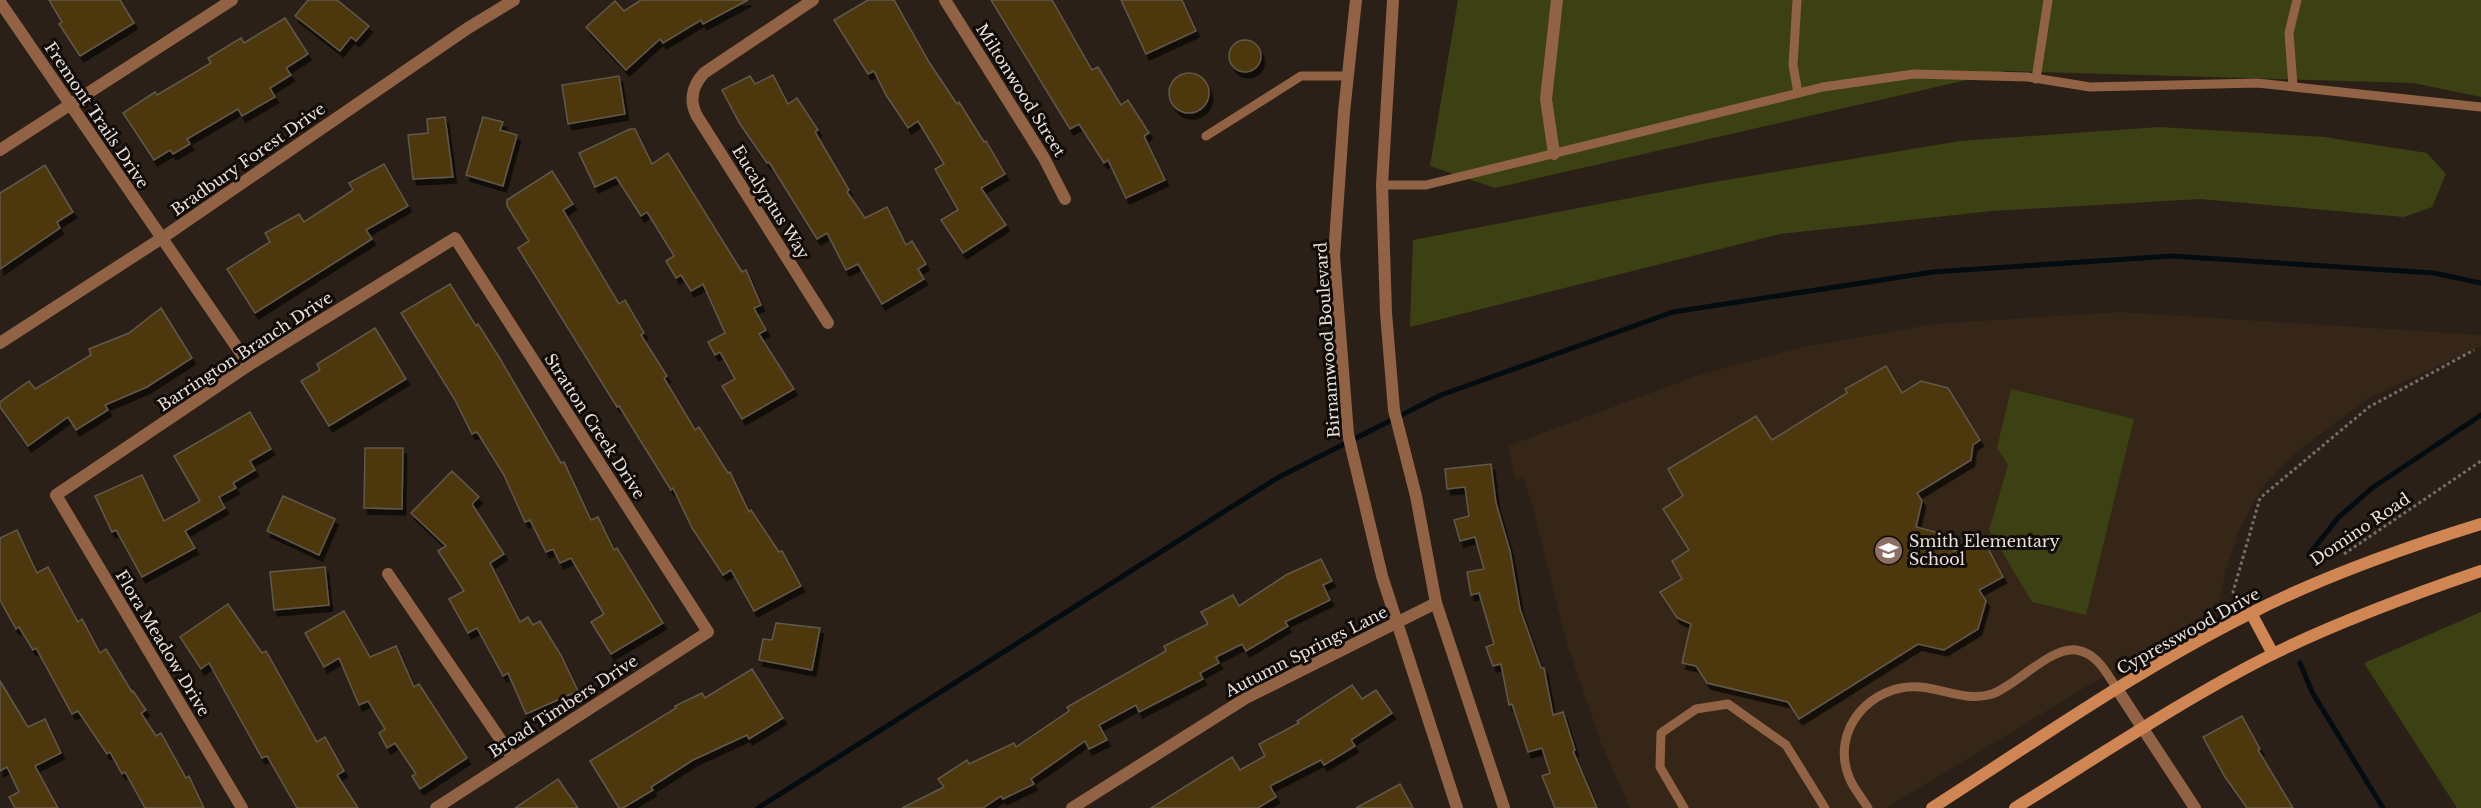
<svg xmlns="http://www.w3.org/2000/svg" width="2481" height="808" font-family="'Libre Baskerville',serif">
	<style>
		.built { fill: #352617 }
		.green { fill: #3b4113 }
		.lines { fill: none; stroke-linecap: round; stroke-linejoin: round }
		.stream { stroke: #020c11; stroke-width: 5 }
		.building { fill: #4e380f; stroke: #61584b; stroke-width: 1.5; filter: url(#shadow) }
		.path { stroke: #786e67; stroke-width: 3; stroke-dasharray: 3 3; stroke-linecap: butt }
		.service { stroke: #916344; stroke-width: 9 }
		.minor { stroke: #916344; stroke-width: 12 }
		.tertiary { stroke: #916344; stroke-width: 12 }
		.secondary { stroke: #d08653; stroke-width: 12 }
		.labels { text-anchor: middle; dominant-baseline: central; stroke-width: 6; stroke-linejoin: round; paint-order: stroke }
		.street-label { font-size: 16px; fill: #e8e1db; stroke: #100b07 }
		.poi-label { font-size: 16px; fill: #e8e1db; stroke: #100b07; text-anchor: start }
	</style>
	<defs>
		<filter id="shadow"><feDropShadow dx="3.5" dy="6" stdDeviation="0" flood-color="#0009"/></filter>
	</defs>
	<rect width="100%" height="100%" fill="#2b2017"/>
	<polygon class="built" points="2119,312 2481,335 2481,346 2367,399 2295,453 2263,486 2239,530 2226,569 2218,607 1886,808 1630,808 1601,743 1568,647 1530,498 1523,477 1516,480 1508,446 1699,375 1803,347 1935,324"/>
	<g class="green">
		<polygon points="1458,0 2481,0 2481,97 2413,83 2006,71 1495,188 1430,166"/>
		<polygon points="2159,127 2324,137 2427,153 2446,174 2432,207 2404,217 2200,199 1992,211 1780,234 1410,327 1413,240 1708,183 1960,141"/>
		<polygon points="2011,389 2134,419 2086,615 2032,602 1989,530 2008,465 1997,448"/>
		<polygon points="2481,612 2481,808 2457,808 2364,663"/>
	</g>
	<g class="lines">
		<g class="stream">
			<polyline points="2310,553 2338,518 2372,488 2481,415"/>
			<polyline points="2300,663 2312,692 2383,808"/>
			<polyline points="758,808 1277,478 1441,395 1673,312 1933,272 2172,256 2434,273 2481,283"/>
		</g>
	</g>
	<g class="building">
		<polygon points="49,0 120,0 134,23 80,56 59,24 62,22"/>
		<polygon points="308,0 337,0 369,26 356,41 351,37 340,51 295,16"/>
		<polygon points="641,0 748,0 703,24 701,20 663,43 660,39 626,70 586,27 615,1 624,11"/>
		<polygon points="868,0 894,0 929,62 957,104 959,102 984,142 986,141 1005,174 981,188 1006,225 963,253 941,220 958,210 935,169 944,164 918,121 908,128 886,95 874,71 868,74 834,20"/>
		<polygon points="991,0 1052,0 1092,70 1098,67 1121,105 1128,100 1149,133 1144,136 1165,180 1126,198 1108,160 1104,163 1079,124 1070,129"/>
		<polygon points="1121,0 1182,0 1196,31 1146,54"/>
		<polygon points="285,18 308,54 286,68 291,75 270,88 275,97 242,116 238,109 187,139 190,144 173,154 170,150 154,160 123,113 155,92 157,95 211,63 208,58 241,38 244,43"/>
		<circle cx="1245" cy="56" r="16"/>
		<circle cx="1189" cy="93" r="20"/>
		<polygon points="773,75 788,104 797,98 818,130 815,132 849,190 847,192 865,218 887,207 906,245 912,241 926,264 918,269 924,279 882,304 858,264 846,270 827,233 817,239 769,162 767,163 740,124 722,90 750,76 755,84"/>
		<polygon points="619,76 625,114 568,124 562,85"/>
		<polygon points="445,117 453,177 413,179 408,135 428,133 427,119"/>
		<polygon points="483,117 503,122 500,130 517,135 503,186 466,175"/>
		<polygon points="630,129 635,129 652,164 668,153 742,272 746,270 761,305 754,308 766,330 759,334 794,389 742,419 722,386 735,379 720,352 715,355 708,342 725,333 703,284 691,291 681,275 676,278 666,261 674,256 647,212 641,216 616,177 595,187 579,153"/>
		<polygon points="384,164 408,206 366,230 372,239 255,313 227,269 270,242 265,233 299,214 304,222 353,190 349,183"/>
		<polygon points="45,165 73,212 57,222 60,228 0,269 0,193"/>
		<polygon points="552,171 573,204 563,210 619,304 625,300 644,333 641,335 667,376 664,378 695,430 699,427 728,473 730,472 749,512 751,510 779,552 782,551 801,586 754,611 731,570 723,575 692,528 673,488 671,490 619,406 617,407 518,248 529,241 507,206 507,200"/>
		<polygon points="450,284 476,326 478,324 499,357 561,463 564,462 591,520 598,517 614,550 617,548 663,623 611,654 591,622 604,614 571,558 560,563 553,549 546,552 530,520 525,522 504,475 477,432 472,434 455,400 401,313"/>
		<polygon points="161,308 192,358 147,387 105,405 108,410 76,430 68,417 28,446 0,407 0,402 29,381 35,389 91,355 89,349 129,333"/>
		<polygon points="375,328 406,379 329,426 301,381 320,370 317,364"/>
		<polygon points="1886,366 1902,393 1921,381 1948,388 1980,440 1973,445 1971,460 1917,493 1922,501 1916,527 1943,534 1954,551 1982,537 2003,577 1979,590 1986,601 1978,629 1944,650 1918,644 1799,719 1788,702 1707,683 1696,666 1682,663 1691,624 1677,618 1660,592 1682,579 1672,561 1689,550 1663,509 1683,496 1668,469 1756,416 1772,440 1847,393 1845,389"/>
		<polygon points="250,412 271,449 250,461 255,470 233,483 236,488 219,497 225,508 185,531 195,548 142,577 116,530 112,532 95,496 142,475 164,521 200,501 174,456"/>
		<polygon points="365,448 403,448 402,509 364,508"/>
		<polygon points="1491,464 1496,503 1510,551 1520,609 1541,668 1544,668 1553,715 1563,712 1575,750 1573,751 1597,808 1555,808 1542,776 1550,773 1542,748 1528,752 1512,704 1509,705 1501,664 1493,666 1486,647 1494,644 1479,593 1471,595 1467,572 1484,569 1475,537 1460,541 1454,520 1469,516 1465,487 1447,489 1445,469"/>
		<polygon points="452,471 479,497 472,504 504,554 490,563 520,622 528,617 533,625 540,621 562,657 578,691 526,714 508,673 503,676 477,628 468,633 449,599 464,591 438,551 446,546 411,513"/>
		<polygon points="283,496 335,519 319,555 267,531"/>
		<polygon points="17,530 37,573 48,567 78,622 82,619 100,653 106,649 132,692 133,691 146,710 141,713 156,736 161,733 186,778 189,776 204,808 145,808 125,772 122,774 110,752 107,754 78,711 72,714 36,648 33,650 19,627 16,629 0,600 0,538"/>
		<polygon points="1321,559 1332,581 1323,585 1330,600 1285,622 1288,626 1246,651 1242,644 1216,657 1219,663 1200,673 1203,679 1139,712 1136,705 1099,725 1107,740 1089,749 1085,741 1031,779 1034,784 1003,799 1001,796 983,808 902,808 944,787 938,779 967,760 969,764 1014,743 1016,747 1069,711 1067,707 1166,651 1164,646 1208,624 1201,612 1233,595 1239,606 1286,575"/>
		<polygon points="325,567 329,605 274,610 270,572"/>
		<polygon points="228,604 262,653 266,651 317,742 325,737 344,771 337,775 358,808 297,808 267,756 262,758 209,663 201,669 180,637"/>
		<polygon points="344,611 370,657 396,646 414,687 419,684 467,758 420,789 412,776 416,774 395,743 387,748 379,733 385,729 368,701 359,705 339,658 324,667 305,633"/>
		<polygon points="776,623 820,628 812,670 759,660 763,639 772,640"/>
		<polygon points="752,669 783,718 749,739 747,735 693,760 651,787 653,790 623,808 619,808 590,761 676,708 675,706 702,693 705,698"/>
		<polygon points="0,681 28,727 45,719 61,753 35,766 58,808 15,808 9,797 19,792 7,767 0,771"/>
		<polygon points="1352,685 1362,699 1376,690 1392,713 1351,740 1355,746 1324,765 1321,760 1270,786 1276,797 1258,808 1151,808 1232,757 1240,770 1265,756 1259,744 1299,723 1297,721"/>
		<polygon points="2242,716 2260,749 2258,750 2293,808 2247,808 2225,777 2203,737"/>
		<polygon points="558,779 578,808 515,808"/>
		<polygon points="1400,784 1413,808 1356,808"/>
	</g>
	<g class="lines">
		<g class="path">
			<polyline points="2344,554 2481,461"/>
			<polyline points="2242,602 2233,592 2260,498 2369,407 2474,350"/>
		</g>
		<g class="service">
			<polyline points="1797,0 1793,65 1798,93"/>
			<polyline points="2036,79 2048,0"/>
			<polyline points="2293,86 2289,33 2297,0"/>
			<polyline points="1206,136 1301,76 1348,76"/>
			<polyline points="1382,185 1426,185 1823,87 1914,74 2028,77 2090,87 2257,83 2481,107"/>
			<polyline points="1684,808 1660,767 1661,733 1696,709 1728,704 1786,745 1825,808"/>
			<path d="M1868 808C1862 798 1853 788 1849 777 1830 730 1871 683 1920 687 1944 689 1968 702 1992 694 2017 685 2050 647 2076 650 2097 653 2106 672 2117 689"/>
		</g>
		<g class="minor">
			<path d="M813 0 704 73C692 86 689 101 697 116L828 323"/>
			<polyline points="945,0 1044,158 1065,199"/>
			<polyline points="0,2 249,365"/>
			<polyline points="0,150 232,0"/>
			<polyline points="1554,154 1546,99 1557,0"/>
			<polyline points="388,574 513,758"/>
			<polyline points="2117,689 2195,808"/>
			<polyline points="242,808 56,495 249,365 455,238 708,632 436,808"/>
			<polyline points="1072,808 1246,698 1436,603"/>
		</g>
		<g class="tertiary">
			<polyline points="1356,0 1344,112 1334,256 1348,434 1382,576 1457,808"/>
			<polyline points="1393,0 1382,185 1386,313 1394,410 1416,496 1436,603 1504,808"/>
			<polyline points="0,343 162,238 468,28 514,0"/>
		</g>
		<g class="secondary">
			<polyline points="2251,613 2273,654"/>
			<path d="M1932 808C2036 741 2140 668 2251 613 2324 576 2403 548 2481 524"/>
			<path d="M2015 808C2099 756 2185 698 2273 654 2340 621 2411 595 2481 571"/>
		</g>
	</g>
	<defs>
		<symbol id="school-disc" viewBox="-11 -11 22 22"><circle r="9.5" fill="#8d6e63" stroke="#100b07"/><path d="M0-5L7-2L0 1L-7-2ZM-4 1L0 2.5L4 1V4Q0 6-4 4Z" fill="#fff"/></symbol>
	</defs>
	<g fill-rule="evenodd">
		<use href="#school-disc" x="1872" y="534" width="33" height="33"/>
	</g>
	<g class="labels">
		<g class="street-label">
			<text transform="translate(1021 90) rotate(58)">Miltonwood Street</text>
			<text transform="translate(97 115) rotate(56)">Fremont Trails Drive</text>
			<text transform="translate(248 159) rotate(-35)">Bradbury Forest Drive</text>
			<text transform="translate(771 202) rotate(58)">Eucalyptus Way</text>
			<text transform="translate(1327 340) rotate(-94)">Birnamwood Boulevard</text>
			<text transform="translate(245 351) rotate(-33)">Barrington Branch Drive</text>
			<text transform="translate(595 426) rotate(57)">Stratton Creek Drive</text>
			<text transform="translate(2360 529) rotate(-34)">Domino Road</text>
			<text transform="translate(2188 631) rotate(-29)">Cypresswood Drive</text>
			<text transform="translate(163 643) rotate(59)">Flora Meadow Drive</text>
			<text transform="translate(1306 651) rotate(-27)">Autumn Springs Lane</text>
			<text transform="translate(563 706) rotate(-33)">Broad Timbers Drive</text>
		</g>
		<g class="poi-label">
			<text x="1909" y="541">Smith Elementary<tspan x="1909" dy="18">School</tspan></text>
		</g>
	</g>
</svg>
